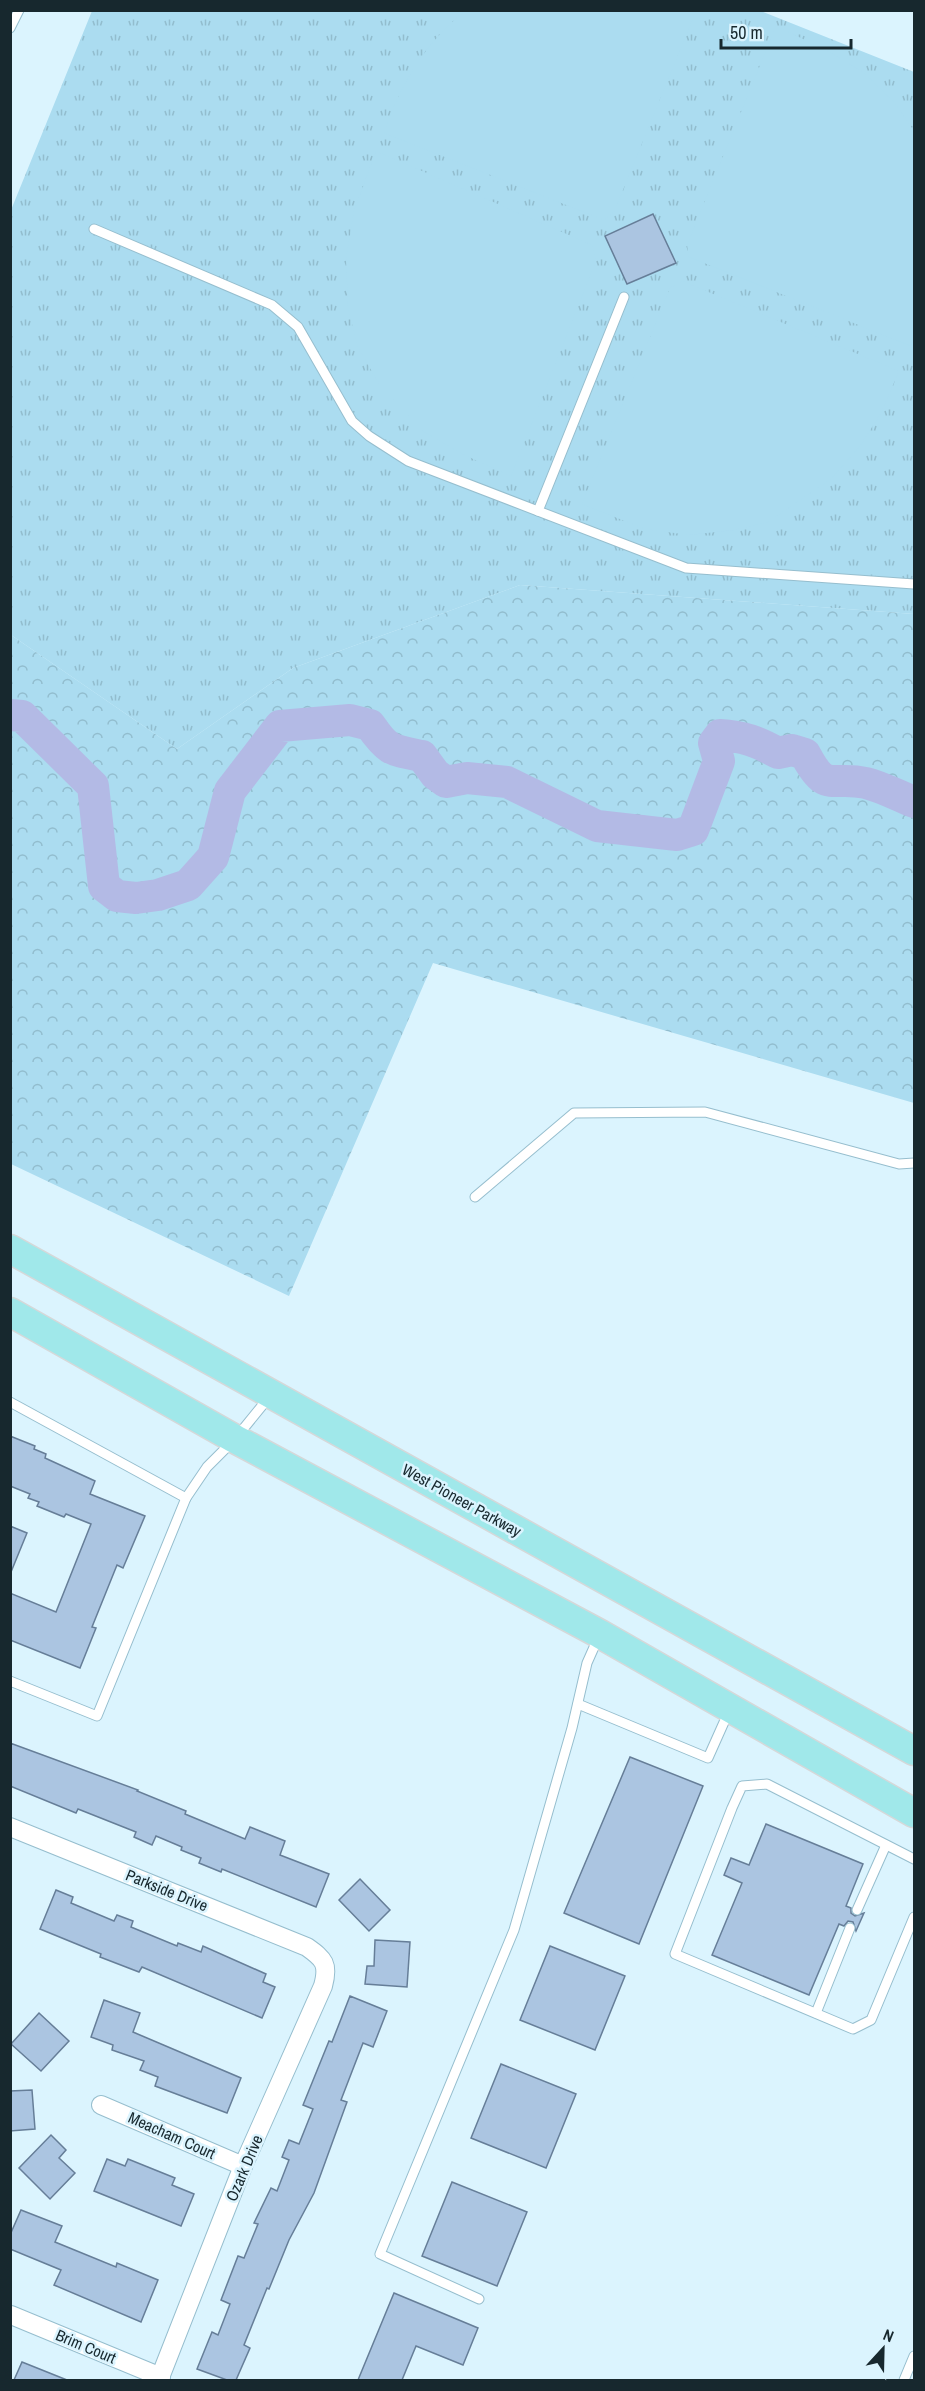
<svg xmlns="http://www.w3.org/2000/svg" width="925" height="2391" font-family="'Archivo Narrow',sans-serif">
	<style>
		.grass { fill: url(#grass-tufts) }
		.forest { fill: url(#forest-crowns) }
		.pitch { fill: #abdcf0 }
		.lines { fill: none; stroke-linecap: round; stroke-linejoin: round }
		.river { stroke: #b3bae5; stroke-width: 32 }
		.building { fill: #abc5e1; stroke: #667e98; stroke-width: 1.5 }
		.lane-casing { stroke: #96bece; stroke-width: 11 }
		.street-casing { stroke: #96bece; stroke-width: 20 }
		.primary-casing { stroke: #d5d8d9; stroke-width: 31 }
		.lane { stroke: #fff; stroke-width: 9 }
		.street { stroke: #fff; stroke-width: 18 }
		.primary { stroke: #a0e8ea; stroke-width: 28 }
		.labels { text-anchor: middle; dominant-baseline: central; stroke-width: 5; stroke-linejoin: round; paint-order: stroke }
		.street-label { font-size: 16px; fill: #17282e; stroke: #dbf4fe }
	</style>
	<defs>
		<pattern id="grass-tufts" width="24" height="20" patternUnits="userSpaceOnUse" patternTransform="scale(1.5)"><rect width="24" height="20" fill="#abdcf0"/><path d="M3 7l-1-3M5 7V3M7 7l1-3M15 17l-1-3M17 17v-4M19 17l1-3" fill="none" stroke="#92bdce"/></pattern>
		<pattern id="forest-crowns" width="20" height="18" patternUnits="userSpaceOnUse" patternTransform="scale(1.5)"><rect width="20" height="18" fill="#abdcf0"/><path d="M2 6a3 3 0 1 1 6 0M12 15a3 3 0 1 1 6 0" fill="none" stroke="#92bdce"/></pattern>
	</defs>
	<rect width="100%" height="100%" fill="#dbf4fe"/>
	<polygon class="grass" points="92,11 761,11 914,72 914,614 520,585 293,668 177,749 11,635 11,210"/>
	<polygon class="forest" points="520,585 914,614 914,1103 433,963 289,1296 11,1164 11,635 177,749 293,668"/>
	<g class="pitch">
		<path d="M466 10 696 11 614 212 604 220 384 133C400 84 425 43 466 10Z"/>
		<polygon points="776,26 826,50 863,72 895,103 914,131 914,336 911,346 689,257 687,245"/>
		<polygon points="376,151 592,245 596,261 511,476 462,454 423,431 380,385 358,348 348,308 346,259 354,211"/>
		<polygon points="682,281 899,371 881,413 860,446 831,479 768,522 734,530 689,535 645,529 582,504 670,288"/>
	</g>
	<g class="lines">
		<path class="river" d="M10 715 22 716 93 786 104 886 117 896 136 898 158 895 188 885 213 857 230 791 280 726 350 720 370 725C388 751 391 750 422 756L435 774 446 782 467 778 507 782 597 826 677 835 693 830 719 761 714 743 720 735C743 736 758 742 778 753L792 750 805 754C827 795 830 775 866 783 882 787 899 796 914 802"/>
	</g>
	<g class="building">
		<polygon points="653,214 676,263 627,284 605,236"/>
		<polygon points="10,1436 35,1446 34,1449 46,1454 45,1458 95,1481 90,1494 145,1516 123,1568 117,1565 92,1627 96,1628 80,1668 10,1640 10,1593 56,1612 91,1524 66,1514 64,1517 37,1506 39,1502 28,1498 30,1494 10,1486"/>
		<polygon points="10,1526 27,1533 11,1572 10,1572"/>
		<polygon points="10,1743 138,1790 137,1791 186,1811 185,1814 245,1839 250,1827 285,1841 280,1855 329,1874 316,1907 222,1869 221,1872 199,1863 201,1858 181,1850 182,1847 156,1836 152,1845 134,1837 136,1832 78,1809 76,1813 10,1786"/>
		<polygon points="630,1757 703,1786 639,1944 564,1913"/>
		<polygon points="766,1824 863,1864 846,1906 851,1908 851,1913 855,1916 864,1913 856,1931 853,1922 848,1921 844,1926 839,1924 809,1995 712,1955 742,1883 724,1875 731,1858 749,1865"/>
		<polygon points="360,1879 390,1910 369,1931 339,1900"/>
		<polygon points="56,1890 73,1897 71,1903 114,1921 117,1915 133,1921 131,1927 177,1946 178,1943 201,1952 203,1946 266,1974 263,1982 275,1987 262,2018 142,1967 139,1972 100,1957 101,1954 40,1929"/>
		<polygon points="375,1940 410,1942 407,1987 365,1984 367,1966 374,1966"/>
		<polygon points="550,1946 625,1976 595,2050 520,2020"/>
		<polygon points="350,1996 387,2011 373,2047 363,2043 341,2100 347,2102 314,2193 289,2240 269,2289 267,2288 244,2345 250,2348 236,2380 227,2380 197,2369 212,2332 218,2335 230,2304 221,2300 238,2256 244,2258 258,2224 254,2223 271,2188 277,2191 289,2160 282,2157 289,2140 299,2144 313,2109 303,2105 329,2041 332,2042"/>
		<polygon points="104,2000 140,2013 133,2032 241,2078 227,2113 155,2086 158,2077 140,2070 144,2061 112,2050 113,2045 91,2037"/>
		<polygon points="39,2013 69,2041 41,2071 11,2044"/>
		<polygon points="501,2064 576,2094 546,2168 471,2138"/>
		<polygon points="32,2090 35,2129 10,2131 10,2091"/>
		<polygon points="51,2135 66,2150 59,2158 75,2173 50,2199 19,2168"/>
		<polygon points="107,2159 125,2166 128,2159 175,2178 172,2185 194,2194 181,2226 94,2191"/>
		<polygon points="452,2182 527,2212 497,2286 422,2256"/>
		<polygon points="21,2210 62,2226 55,2242 116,2267 117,2263 158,2280 141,2322 54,2285 61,2270 10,2249 10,2235"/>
		<polygon points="394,2293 478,2328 463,2365 416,2346 402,2380 358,2380"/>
		<polygon points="22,2362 67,2380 14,2380"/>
	</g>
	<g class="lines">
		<defs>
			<g id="lane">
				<polyline points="10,28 19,10"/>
				<polyline points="94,229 272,305 298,327 352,421 369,436 408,461 686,568 914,584"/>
				<polyline points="538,511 624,297"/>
				<polyline points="475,1197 574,1113 705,1112 899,1164 914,1163"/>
				<polyline points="10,1402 186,1498"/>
				<polyline points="10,1681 97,1716 186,1498 207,1467 235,1439 270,1396"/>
				<polyline points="578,1704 708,1758 729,1711"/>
				<polyline points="914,1859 767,1784 742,1786 732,1808 675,1954 853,2029 871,2020 914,1917"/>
				<polyline points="857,1910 886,1845"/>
				<polyline points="816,2013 850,1928"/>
				<polyline points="479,2299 380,2254 514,1930 572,1728 587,1663 599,1636"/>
				<polyline points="904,2380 914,2356"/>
			</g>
			<g id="street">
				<path d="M10 1827 307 1947C324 1959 329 1964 323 1986L243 2166 159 2380"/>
				<polyline points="101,2105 243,2166"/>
				<polyline points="11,2315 161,2377"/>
			</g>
			<g id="primary">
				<polyline points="10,1249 914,1751"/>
				<polyline points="10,1312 235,1439 600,1634 914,1813"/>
			</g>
		</defs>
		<use href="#lane" class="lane-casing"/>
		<use href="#street" class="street-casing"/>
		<use href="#primary" class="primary-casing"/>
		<use href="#lane" class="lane"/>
		<use href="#street" class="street"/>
		<use href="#primary" class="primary"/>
	</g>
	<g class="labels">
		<g class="street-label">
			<text transform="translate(462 1500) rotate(29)">West Pioneer Parkway</text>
			<text transform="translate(167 1890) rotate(22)">Parkside Drive</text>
			<text transform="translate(172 2135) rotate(24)">Meacham Court</text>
			<text transform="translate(244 2168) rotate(-67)">Ozark Drive</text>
			<text transform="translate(86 2346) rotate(23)">Brim Court</text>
		</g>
	</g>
	<rect width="925" height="2391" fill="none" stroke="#17282e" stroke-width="24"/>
	<g transform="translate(883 2349) rotate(22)" stroke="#dbf4fe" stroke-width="4.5" paint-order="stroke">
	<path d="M0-4.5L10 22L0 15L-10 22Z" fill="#17282e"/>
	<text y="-9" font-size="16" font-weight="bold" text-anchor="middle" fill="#17282e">N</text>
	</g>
	<path d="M721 39v9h130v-9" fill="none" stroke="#17282e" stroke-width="3"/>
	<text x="730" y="39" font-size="18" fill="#17282e" stroke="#dbf4fe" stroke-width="4.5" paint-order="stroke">50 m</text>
</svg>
